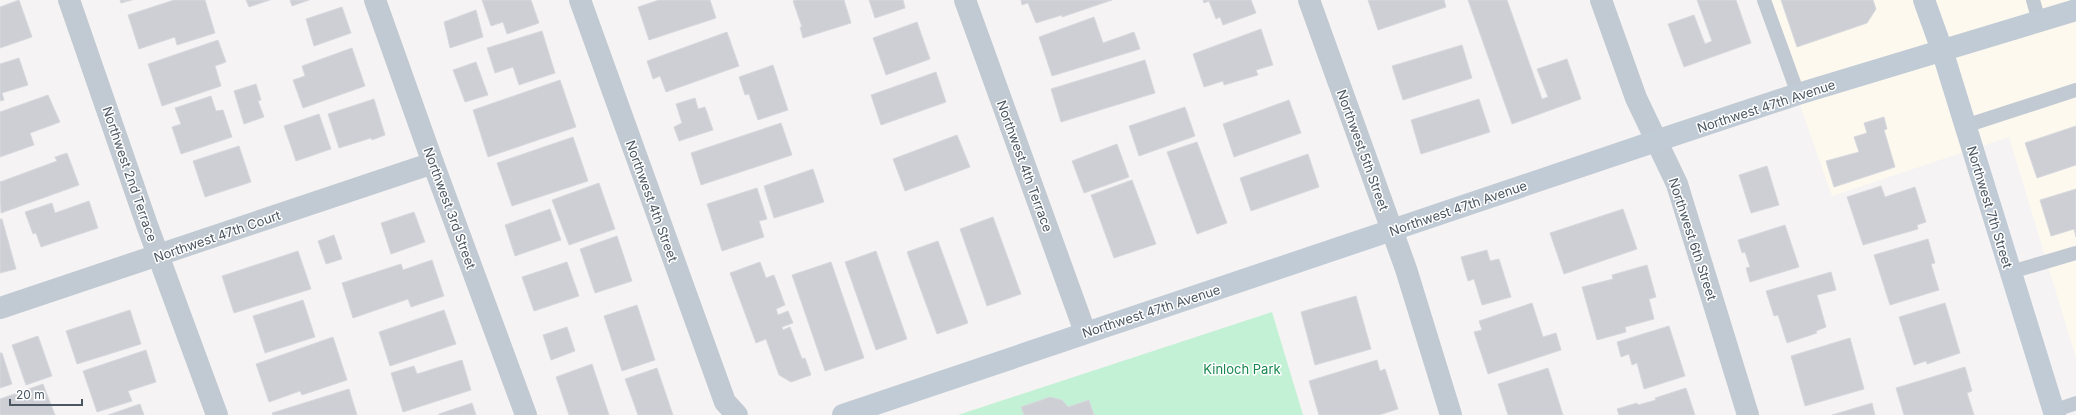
<svg xmlns="http://www.w3.org/2000/svg" width="2076" height="415" font-family="Inter,sans-serif">
	<style>
		.commercial { fill: #fdf9ef }
		.green { fill: #c3f1d5 }
		.building { fill: #cdcfd5; stroke: #d7d9de }
		.lines { fill: none; stroke-linecap: round; stroke-linejoin: round }
		.lane { stroke: #c1cad2; stroke-width: 14 }
		.street { stroke: #c1cad2; stroke-width: 22 }
		.secondary { stroke: #c1cbd6; stroke-width: 22 }
		.labels { text-anchor: middle; dominant-baseline: central; stroke-width: 3; stroke-linejoin: round; paint-order: stroke }
		.street-label { font-size: 13px; fill: #4a5661; stroke: #fff }
		.park-label { font-size: 13px; fill: #17864f; stroke: #fff }
	</style>
	<rect width="100%" height="100%" fill="#f5f3f3"/>
	<polygon class="commercial" points="1763,0 2076,0 2076,358 2009,137 1832,196"/>
	<polygon class="green" points="1272,312 1303,415 958,415"/>
	<g class="building">
		<polygon points="19,0 32,37 0,48 0,7"/>
		<polygon points="120,0 132,0 121,3"/>
		<polygon points="174,0 205,0 215,33 177,45 175,37 139,49 128,15"/>
		<polygon points="246,0 270,0 249,7"/>
		<polygon points="290,0 309,0 292,6"/>
		<polygon points="482,0 531,0 539,23 507,34 503,22 491,26"/>
		<polygon points="659,0 710,0 716,18 649,40 638,7"/>
		<polygon points="796,0 844,0 851,23 803,38 800,27 802,27 793,1"/>
		<polygon points="869,0 903,0 905,8 875,18"/>
		<polygon points="1021,0 1112,0 1062,17 1062,15 1036,23 1028,3 1022,5"/>
		<polygon points="1203,0 1251,0 1256,13 1223,25 1220,17 1216,19 1209,1 1204,3"/>
		<polygon points="1368,0 1444,0 1446,7 1378,30"/>
		<polygon points="1468,0 1507,0 1542,99 1548,97 1537,69 1567,59 1581,99 1512,124"/>
		<polygon points="1697,0 1736,0 1751,43 1684,67 1668,24 1694,15 1705,44 1712,41"/>
		<polygon points="1781,0 1873,0 1876,9 1867,23 1797,47"/>
		<polygon points="342,7 351,33 314,46 306,19"/>
		<polygon points="476,10 483,37 450,48 444,22"/>
		<polygon points="1094,17 1103,43 1134,32 1140,49 1052,76 1039,37"/>
		<polygon points="917,22 930,59 886,75 873,38"/>
		<polygon points="1261,29 1273,65 1256,70 1258,75 1224,85 1223,81 1204,87 1193,54"/>
		<polygon points="542,31 555,73 519,85 513,67 495,73 487,48"/>
		<polygon points="727,32 739,66 666,92 660,76 653,79 647,61"/>
		<polygon points="218,40 226,62 215,66 221,86 162,106 148,64"/>
		<polygon points="1462,45 1472,78 1403,100 1392,66"/>
		<polygon points="352,48 365,86 303,108 293,80 305,76 302,66"/>
		<polygon points="19,58 28,85 2,93 4,100 0,101 0,64"/>
		<polygon points="1145,60 1155,93 1061,122 1051,89"/>
		<polygon points="476,62 488,95 465,102 453,70"/>
		<polygon points="773,65 788,110 758,120 749,94 745,95 739,77"/>
		<polygon points="936,72 946,102 881,125 871,95"/>
		<polygon points="560,80 576,127 488,157 473,110"/>
		<polygon points="256,84 261,100 258,101 264,117 244,124 234,91"/>
		<polygon points="48,95 60,122 30,133 34,145 0,157 0,112"/>
		<polygon points="211,96 216,111 223,110 232,137 181,154 172,127 181,124 175,108"/>
		<polygon points="695,98 698,109 705,107 713,130 679,141 674,127 682,123 676,104"/>
		<polygon points="374,99 385,135 372,140 371,138 339,148 328,114"/>
		<polygon points="1479,99 1490,132 1421,154 1411,120"/>
		<polygon points="1289,100 1301,133 1234,157 1223,124"/>
		<polygon points="1185,107 1195,136 1139,156 1129,126"/>
		<polygon points="319,114 331,149 296,161 284,126"/>
		<polygon points="1884,117 1887,129 1884,130 1895,167 1834,187 1826,161 1859,152 1854,137 1867,133 1864,123"/>
		<polygon points="781,123 792,155 701,185 691,153"/>
		<polygon points="2076,126 2076,165 2037,178 2025,143"/>
		<polygon points="957,135 970,167 905,191 893,159"/>
		<polygon points="573,137 588,181 512,206 497,163"/>
		<polygon points="1197,142 1227,223 1197,234 1167,152"/>
		<polygon points="1117,144 1129,177 1084,193 1072,161"/>
		<polygon points="239,146 251,182 205,197 193,161"/>
		<polygon points="67,153 79,185 1,213 0,182 57,161 55,157"/>
		<polygon points="1308,154 1319,187 1251,211 1240,178"/>
		<polygon points="1767,166 1779,205 1751,213 1739,175"/>
		<polygon points="813,169 824,202 774,218 764,186"/>
		<polygon points="1132,180 1156,244 1114,258 1091,195"/>
		<polygon points="599,183 615,229 569,245 552,200"/>
		<polygon points="1881,186 1885,197 1915,187 1926,222 1917,225 1918,229 1863,245 1847,197"/>
		<polygon points="757,188 767,219 759,221 764,237 722,251 707,204"/>
		<polygon points="2076,189 2076,237 2074,229 2051,236 2040,200"/>
		<polygon points="89,201 98,228 41,247 36,233 33,234 25,212 52,203 55,213"/>
		<polygon points="550,209 561,240 515,256 505,225"/>
		<polygon points="1623,209 1637,249 1564,274 1550,233"/>
		<polygon points="414,212 425,242 391,254 381,223"/>
		<polygon points="993,217 1021,294 987,306 960,229"/>
		<polygon points="0,219 2,219 16,269 0,273"/>
		<polygon points="1785,225 1799,267 1750,282 1746,268 1750,267 1745,252 1742,253 1738,240"/>
		<polygon points="334,235 342,259 326,264 318,241"/>
		<polygon points="617,236 632,281 595,293 580,249"/>
		<polygon points="1928,239 1935,263 1931,264 1939,290 1890,305 1874,255"/>
		<polygon points="938,241 968,323 937,334 907,252"/>
		<polygon points="1487,250 1490,261 1499,259 1511,297 1482,305 1474,279 1468,281 1461,257"/>
		<polygon points="298,251 311,289 234,313 222,276"/>
		<polygon points="876,251 907,339 876,350 845,262"/>
		<polygon points="432,260 444,296 411,307 408,299 353,318 342,283 401,264 403,270"/>
		<polygon points="567,262 579,296 534,311 522,277"/>
		<polygon points="760,262 766,278 774,275 785,305 776,309 778,315 788,311 793,323 782,327 783,330 790,327 802,359 805,358 811,375 791,382 779,375 766,339 756,343 730,273"/>
		<polygon points="831,262 864,358 825,371 792,275"/>
		<polygon points="1647,265 1656,297 1649,299 1654,319 1625,327 1626,332 1597,340 1582,287 1613,279 1612,275"/>
		<polygon points="1831,272 1836,290 1817,295 1826,327 1816,331 1817,333 1787,343 1778,315 1774,316 1766,291"/>
		<polygon points="1356,296 1371,349 1315,365 1301,312"/>
		<polygon points="303,300 315,337 265,353 253,316"/>
		<polygon points="1532,303 1543,337 1556,333 1561,350 1488,374 1474,332 1482,330 1479,321"/>
		<polygon points="1945,303 1960,353 1927,364 1926,361 1914,365 1899,317"/>
		<polygon points="637,305 655,360 622,371 604,316"/>
		<polygon points="130,310 141,344 77,364 66,331"/>
		<polygon points="444,310 456,344 390,366 379,332"/>
		<polygon points="1669,326 1685,376 1644,389 1637,363 1632,365 1629,354 1621,357 1617,342"/>
		<polygon points="567,327 575,351 551,360 543,335"/>
		<polygon points="38,336 52,376 26,385 12,345"/>
		<polygon points="333,337 347,380 302,395 300,391 269,402 256,364"/>
		<polygon points="1850,338 1864,389 1805,406 1791,356"/>
		<polygon points="146,350 156,382 128,391 132,401 97,412 83,371"/>
		<polygon points="0,353 2,353 12,384 0,388"/>
		<polygon points="462,360 471,390 403,412 391,373 414,366 417,374"/>
		<polygon points="1377,360 1380,371 1385,369 1398,409 1379,415 1319,415 1309,381"/>
		<polygon points="592,364 609,415 569,415 556,377"/>
		<polygon points="1965,367 1972,391 1967,393 1974,415 1904,415 1896,388"/>
		<polygon points="657,368 673,415 638,415 625,379"/>
		<polygon points="1548,368 1563,415 1508,415 1498,384"/>
		<polygon points="43,384 55,415 0,415 0,399"/>
		<polygon points="1686,388 1695,415 1619,415 1617,409 1637,403 1638,405 1656,400 1655,398"/>
		<polygon points="349,389 357,415 273,415 272,413"/>
		<polygon points="1050,397 1062,400 1068,407 1089,400 1094,415 1024,415 1021,407"/>
		<polygon points="472,403 476,415 439,415 439,414"/>
		<polygon points="1872,403 1875,415 1832,415"/>
		<polygon points="140,404 144,415 108,415"/>
	</g>
	<g class="lines">
		<g class="lane">
			<polyline points="1764,0 1798,94"/>
			<polyline points="2033,0 2039,21"/>
			<polyline points="1965,126 2076,90"/>
			<polyline points="2011,272 2076,253"/>
			<polyline points="2053,411 2076,403"/>
		</g>
		<g class="street">
			<polyline points="69,0 147,225 217,415"/>
			<polyline points="375,0 433,163 526,415"/>
			<polyline points="580,0 725,402 737,415"/>
			<polyline points="965,0 1085,332"/>
			<polyline points="1309,0 1406,269 1451,415"/>
			<polyline points="1601,0 1636,98 1677,184 1748,415"/>
			<polyline points="0,308 433,163"/>
		</g>
		<g class="secondary">
			<polyline points="1924,0 1942,50 2055,415"/>
			<polyline points="843,415 1656,141 1798,94 2076,10"/>
		</g>
	</g>
	<g class="labels">
		<g class="street-label">
			<text transform="translate(1766 106) rotate(-18)">Northwest 47th Avenue</text>
			<text transform="translate(1363 150) rotate(70)">Northwest 5th Street</text>
			<text transform="translate(1025 166) rotate(70)">Northwest 4th Terrace</text>
			<text transform="translate(130 174) rotate(71)">Northwest 2nd Terrace</text>
			<text transform="translate(652 201) rotate(70)">Northwest 4th Street</text>
			<text transform="translate(1990 207) rotate(73)">Northwest 7th Street</text>
			<text transform="translate(450 208) rotate(70)">Northwest 3rd Street</text>
			<text transform="translate(1458 208) rotate(-19)">Northwest 47th Avenue</text>
			<text transform="translate(217 236) rotate(-19)">Northwest 47th Court</text>
			<text transform="translate(1693 239) rotate(72)">Northwest 6th Street</text>
			<text transform="translate(1151 311) rotate(-18)">Northwest 47th Avenue</text>
		</g>
		<g class="park-label">
			<text x="1242" y="369">Kinloch Park</text>
		</g>
	</g>
	<path d="M10 399v6h72v-6" fill="none" stroke="#4a5661" stroke-width="2"/>
	<text x="16" y="399" font-size="12" fill="#4a5661" stroke="#ffffff" stroke-width="3" paint-order="stroke">20 m</text>
</svg>
